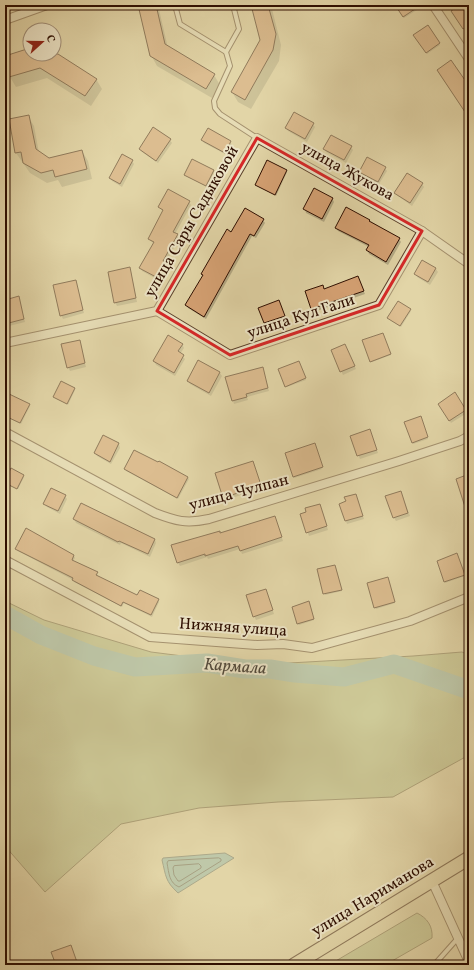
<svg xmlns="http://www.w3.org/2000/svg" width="474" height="970" font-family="Vollkorn,serif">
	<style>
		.green { fill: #b6bc85; stroke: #726542 }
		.water { fill: #95b8ac; stroke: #6c7467 }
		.shadow { fill: #0003 }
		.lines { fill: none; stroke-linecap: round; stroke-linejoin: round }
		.shore { stroke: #626356; stroke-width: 1 }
		.river { stroke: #95b8ac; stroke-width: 19 }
		.building { fill: #d5a173; stroke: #2e0e00 }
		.service-casing { stroke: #5b402a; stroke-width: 6 }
		.minor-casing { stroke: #5b402a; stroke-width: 10 }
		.primary-casing { stroke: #2e0e00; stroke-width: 15 }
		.service { stroke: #ece4c6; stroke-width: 4 }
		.minor { stroke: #ece4c6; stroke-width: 8 }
		.primary { stroke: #e2d5a7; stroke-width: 13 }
		.marked { fill: none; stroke: #d62828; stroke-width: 3; stroke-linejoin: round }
		.labels { text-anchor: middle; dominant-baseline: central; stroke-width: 4; stroke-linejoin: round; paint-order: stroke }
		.street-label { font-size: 16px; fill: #2e0e00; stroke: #ece4c6 }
		.water-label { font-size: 17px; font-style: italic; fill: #524a3c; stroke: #ece4c6 }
	</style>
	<rect width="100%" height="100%" fill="#e2d5a7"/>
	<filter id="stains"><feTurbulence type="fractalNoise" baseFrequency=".005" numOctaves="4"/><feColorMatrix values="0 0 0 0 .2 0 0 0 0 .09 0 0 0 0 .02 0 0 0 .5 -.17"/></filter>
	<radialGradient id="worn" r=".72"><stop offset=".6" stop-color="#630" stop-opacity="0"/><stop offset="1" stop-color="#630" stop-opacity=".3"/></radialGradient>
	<g class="green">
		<polygon points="5,601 44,620 151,652 254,665 413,656 462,652 469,655 469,755 393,797 278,802 199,808 121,824 45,892 5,846"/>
		<path d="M417 913C427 918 433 926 432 938L385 965H329Z"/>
	</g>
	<path class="water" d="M225 853 234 858 178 893C165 881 166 876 162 860L163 858Z"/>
	<g class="shadow">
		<polygon points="140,5 158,5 168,48 214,75 220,85 212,98 157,66 151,55"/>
		<polygon points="252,5 271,5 281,45 279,61 251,109 238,102 232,92 261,40"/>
		<polygon points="395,5 414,5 417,10 404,18"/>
		<polygon points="427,27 440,45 427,54 415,35"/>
		<polygon points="30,49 30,54 54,54 54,53 96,79 102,89 91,106 47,78 16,87 10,77 5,61 5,57"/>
		<polygon points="28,116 34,126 39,153 49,159 82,151 88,161 92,179 62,187 58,180 47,183 30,173 16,153"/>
		<polygon points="313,124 315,127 307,142 288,131 286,128"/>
		<polygon points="170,140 172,143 158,163 142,152 140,149"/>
		<polygon points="202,140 230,142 232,145 227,155 204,143"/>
		<polygon points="351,147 353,150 346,163 326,152 324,149"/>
		<polygon points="132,161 134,164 122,187 112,181 110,178"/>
		<polygon points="385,168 387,171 379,184 362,175 360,172"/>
		<polygon points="214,170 214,172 207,187 185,175"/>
		<polygon points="287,171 287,172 276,196 256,185"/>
		<polygon points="408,174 422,184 424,187 412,206 398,196 396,193"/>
		<polygon points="332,198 334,202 324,222 306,213 305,209"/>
		<polygon points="189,202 191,205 175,234 179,238 166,263 168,266 160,281 142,271 141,268 154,244 149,239 164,212 159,207"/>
		<polygon points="263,220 265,223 256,238 252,236 206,319 188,308 186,305 232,233"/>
		<polygon points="369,220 399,239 401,242 388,265 369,254 367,250 369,247 338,231 336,228"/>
		<polygon points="423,261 436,269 438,272 430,285 417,277 416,274"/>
		<polygon points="129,269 131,272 137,302 117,306 115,302"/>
		<polygon points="75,281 84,313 63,319 61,315"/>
		<polygon points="359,281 365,294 314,312 306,292 325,290"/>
		<polygon points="19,298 25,322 5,327 5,301"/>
		<polygon points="280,304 286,319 266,326 259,308"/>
		<polygon points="410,310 411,311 401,327 388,318"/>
		<polygon points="383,335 391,355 372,362 371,361"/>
		<polygon points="79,341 86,367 70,371 68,367"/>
		<polygon points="182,344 184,348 180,354 185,359 175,376 156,365 154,361"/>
		<polygon points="346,348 356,369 343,375 332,350"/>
		<polygon points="298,362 306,380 287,387 279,370"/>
		<polygon points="264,372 269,391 247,397 248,400 234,404 226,377"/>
		<polygon points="220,373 222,376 211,396 190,384 188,381"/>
		<polygon points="61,382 75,390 68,405 54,397"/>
		<polygon points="455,394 467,413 451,423 439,404"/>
		<polygon points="5,400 29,405 30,406 21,424 5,416"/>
		<polygon points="421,419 428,439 413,444 413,442"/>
		<polygon points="371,434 378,453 360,459 351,437"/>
		<polygon points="104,436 119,444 120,448 111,464 97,456 95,453"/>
		<polygon points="315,445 322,469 294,478 293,477"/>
		<polygon points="253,462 262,488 226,500 224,497"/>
		<polygon points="125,469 188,478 189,479 178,499 126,471"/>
		<polygon points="23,475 24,477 18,489 5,482"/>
		<polygon points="401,492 410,516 396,521 394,518"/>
		<polygon points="356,495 364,519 347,524 340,504 347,502"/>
		<polygon points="65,496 67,499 60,514 47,507 45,504"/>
		<polygon points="82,504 155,540 156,543 150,557 121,543 120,545 76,523 74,519"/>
		<polygon points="321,508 328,530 309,536 301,515"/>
		<polygon points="276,520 283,541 242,554 240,549 208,559 207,557 180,566 178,563 172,546"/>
		<polygon points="17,549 74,556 75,558 73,561 97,573 98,576 138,597 158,600 159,602 152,617 124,603 122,607 74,582 73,580 18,551"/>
		<polygon points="458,556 465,576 445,583 445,582"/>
		<polygon points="336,567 342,591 325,595 318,570"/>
		<polygon points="388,579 395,603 376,609 375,607"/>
		<polygon points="267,593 274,614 256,620 254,616"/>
		<polygon points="310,604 314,620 299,625 298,624"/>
	</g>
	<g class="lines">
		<g class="shore">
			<path d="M219 858 221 859V861L179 887C169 883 169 873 167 863L168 861Z"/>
			<polygon points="199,864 201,866 201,868 180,881 178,881 174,875 173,868 174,866"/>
		</g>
		<polyline class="river" points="5,615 41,635 94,656 135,667 207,663 245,669 270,669 295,673 344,677 394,664 469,690"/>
	</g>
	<g class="building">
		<polygon points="138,5 156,5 165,44 215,74 206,89 150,56"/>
		<polygon points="251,5 268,5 276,34 273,50 245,100 231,92 260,40"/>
		<polygon points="395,5 421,5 403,17"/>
		<polygon points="460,5 469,5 469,26 463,29 451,11"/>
		<polygon points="428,25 440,43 426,53 413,35"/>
		<polygon points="30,48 30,54 58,54 97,79 85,96 40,68 9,77 5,65 5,56"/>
		<polygon points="451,60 469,86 469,118 437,70"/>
		<polygon points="294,112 314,123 305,139 285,128"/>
		<polygon points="29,115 36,149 49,158 82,150 87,169 55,177 53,170 41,173 23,163 21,152 15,153 9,119"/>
		<polygon points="153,127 171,139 156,161 139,149"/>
		<polygon points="208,128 231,141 225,153 201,140"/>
		<polygon points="331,135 352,146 344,160 323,149"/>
		<polygon points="122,154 133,160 120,184 109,178"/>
		<polygon points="367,157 386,167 378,182 359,172"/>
		<polygon points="192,159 214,170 206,186 184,175"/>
		<polygon points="267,160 287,170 275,195 255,185"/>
		<polygon points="407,173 423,183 410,203 394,193"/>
		<polygon points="314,188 333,198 322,219 303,209"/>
		<polygon points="168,189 190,201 173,232 178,234 163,261 167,262 158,278 139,268 154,242 148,239 163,210 158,207"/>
		<polygon points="346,207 370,220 369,221 400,238 386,262 366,250 369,245 335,228"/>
		<polygon points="245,208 264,219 254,236 250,234 204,317 185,305 203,275 201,274 227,229 231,232"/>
		<polygon points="422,260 436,268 428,282 414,274"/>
		<polygon points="130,267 136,298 114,303 108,272"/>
		<polygon points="358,276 364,291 311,309 305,291 323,285 324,289"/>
		<polygon points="76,280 83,310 60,316 53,285"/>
		<polygon points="19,296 24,319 5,324 5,300"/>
		<polygon points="279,300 285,316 264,323 258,308"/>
		<polygon points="398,301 411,309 400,326 387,318"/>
		<polygon points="383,333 391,354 370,362 362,340"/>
		<polygon points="168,335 183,344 178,351 184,355 174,373 153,361"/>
		<polygon points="80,340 85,363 67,368 61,344"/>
		<polygon points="345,344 355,366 340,372 331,350"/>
		<polygon points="198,360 220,372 209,393 187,381"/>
		<polygon points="299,361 306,378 285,387 278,369"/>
		<polygon points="263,367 268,388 246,394 247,397 232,401 225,377"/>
		<polygon points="61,381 75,388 67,404 53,397"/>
		<polygon points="455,392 466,410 449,421 438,404"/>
		<polygon points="7,393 30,404 20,423 5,416 5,397"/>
		<polygon points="421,416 428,437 412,443 404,422"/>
		<polygon points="370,429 377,450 357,456 350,436"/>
		<polygon points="103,435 119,443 110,462 94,453"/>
		<polygon points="315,443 323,467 293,477 285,453"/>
		<polygon points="134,450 158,462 159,461 188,477 177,498 124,469"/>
		<polygon points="253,461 261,485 223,498 215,473"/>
		<polygon points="11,468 24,475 17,489 5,483 5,480"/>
		<polygon points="469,474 469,513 467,513 456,479"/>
		<polygon points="51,488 66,495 58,511 43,504"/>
		<polygon points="401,491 408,513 393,518 385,496"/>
		<polygon points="356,494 363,516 345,521 339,504 346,501 344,497"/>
		<polygon points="81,503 155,539 148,554 119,541 118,542 73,519"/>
		<polygon points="320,504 327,526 306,533 300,514 306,512 305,508"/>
		<polygon points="275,516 282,537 240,551 238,546 205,556 205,554 177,563 171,545 220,531 220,533"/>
		<polygon points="26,528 74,555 72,560 98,572 96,575 137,595 140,590 159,599 151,615 123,602 121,606 72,580 73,578 15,549"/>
		<polygon points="457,553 465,575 444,582 437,561"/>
		<polygon points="335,565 342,590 323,594 317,569"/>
		<polygon points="388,577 395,602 374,608 367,583"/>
		<polygon points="266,589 273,610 253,617 246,595"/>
		<polygon points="309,601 314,619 297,624 292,607"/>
		<polygon points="71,945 78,965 56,965 51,952"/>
	</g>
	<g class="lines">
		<defs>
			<g id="service">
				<polyline points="175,5 180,24 226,52 239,29 233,5"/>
				<polyline points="226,52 230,66 214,101 215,108 220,114 257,138"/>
				<polyline points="434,965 458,938"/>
			</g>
			<g id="minor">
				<polyline points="433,5 469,59"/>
				<polyline points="5,20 47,5"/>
				<polyline points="157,311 230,355 379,305 422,231"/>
				<polyline points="5,343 157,311 257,138 422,231 469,264"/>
				<path d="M5 432 155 513C176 521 186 524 209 519L399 461 460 441 469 436"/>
				<polyline points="5,560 150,637 257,645 283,644 312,648 410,621 469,597"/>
				<polyline points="432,881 469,962"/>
			</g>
			<polyline id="primary" points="294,965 469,858"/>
		</defs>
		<use href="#service" class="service-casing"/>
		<use href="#minor" class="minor-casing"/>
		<use href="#primary" class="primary-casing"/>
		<use href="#service" class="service"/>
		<use href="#minor" class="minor"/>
		<use href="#primary" class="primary"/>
	</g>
	<path d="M0 0H474V970H0ZM257 138 422 231 379 305 230 355 157 311Z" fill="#e2d5a7" fill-opacity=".55" fill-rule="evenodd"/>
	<path class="marked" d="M257 138 422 231 379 305 230 355 157 311Z"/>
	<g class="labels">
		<g class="street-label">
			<text transform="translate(347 172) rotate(29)">улица Жукова</text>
			<text transform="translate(192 222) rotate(-60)">улица Сары Садыковой</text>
			<text transform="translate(301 317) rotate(-18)">улица Кул Гали</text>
			<text transform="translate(239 493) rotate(-15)">улица Чулпан</text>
			<text transform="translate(233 628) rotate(4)">Нижняя улица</text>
			<text transform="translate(373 897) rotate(-31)">улица Нариманова</text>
		</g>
		<g class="water-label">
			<text transform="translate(235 667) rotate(4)">Кармала</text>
		</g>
	</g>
	<rect width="474" height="970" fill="none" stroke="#e2d5a7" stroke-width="20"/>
	<rect x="6" y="6" width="462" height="958" fill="none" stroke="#2e0e00" stroke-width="2"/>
	<rect x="10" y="10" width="454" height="950" fill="none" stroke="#2e0e00"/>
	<g transform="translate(42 42) rotate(69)"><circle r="19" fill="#ece4c6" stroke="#a08e77"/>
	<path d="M0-3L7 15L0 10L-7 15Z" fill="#8f2418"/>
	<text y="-6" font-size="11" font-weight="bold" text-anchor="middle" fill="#2e0e00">С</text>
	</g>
	<rect width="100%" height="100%" filter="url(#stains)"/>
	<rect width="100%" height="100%" fill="url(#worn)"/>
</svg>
